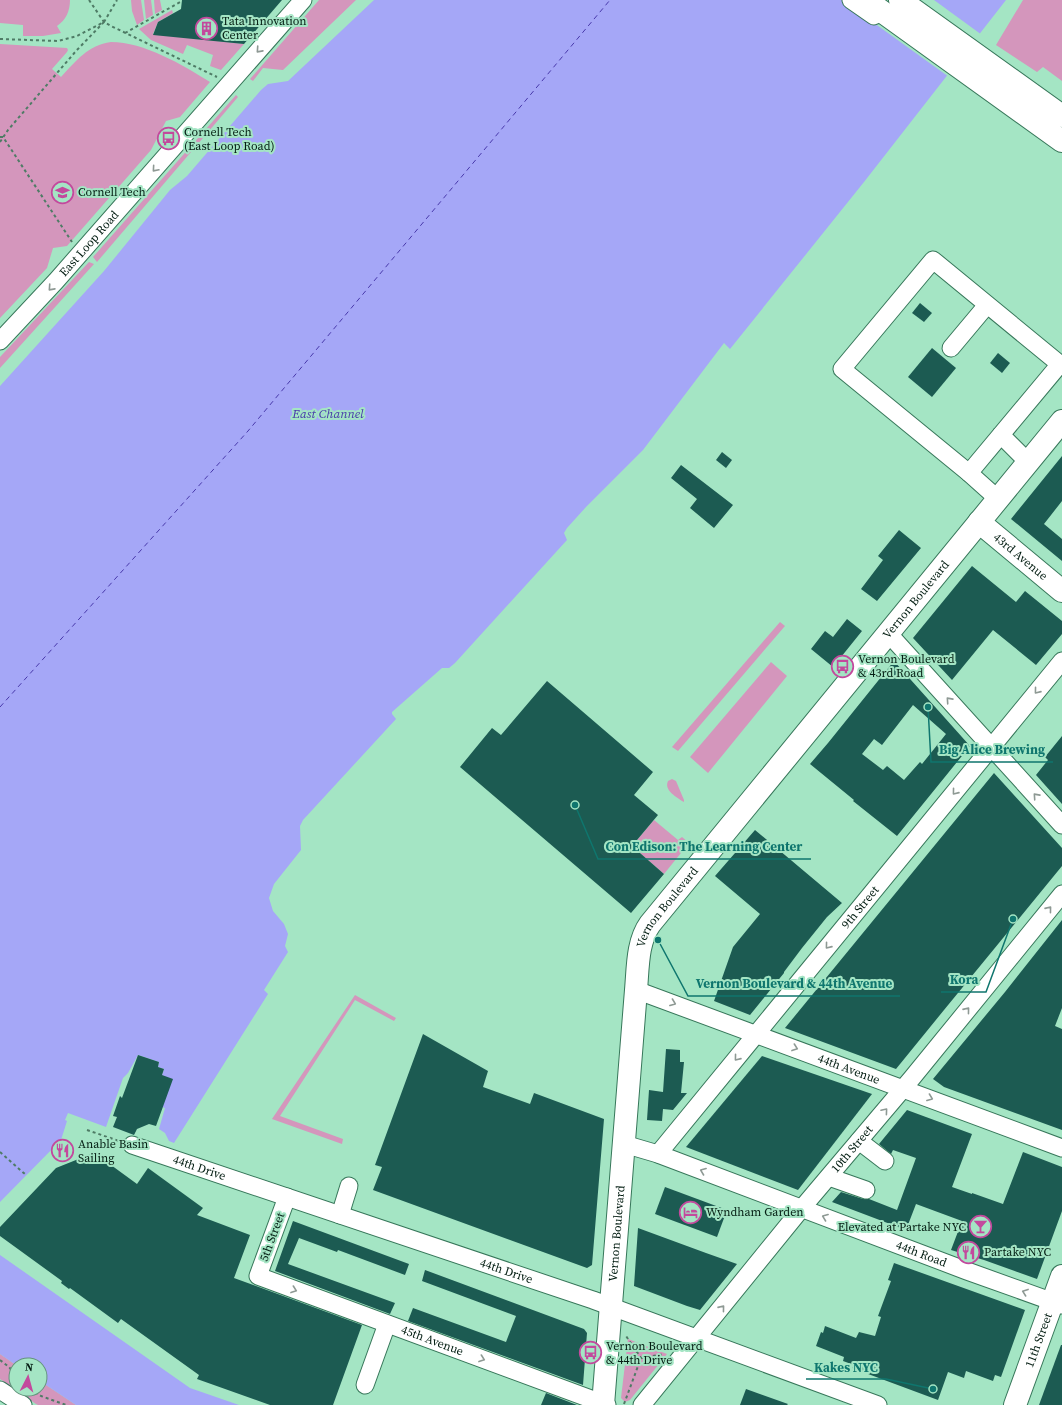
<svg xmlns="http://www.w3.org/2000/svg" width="1062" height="1405" font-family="'Source Serif 4',serif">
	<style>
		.green { fill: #d496bc }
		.water { fill: #a5a7f7 }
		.pier { fill: #a4e5c4 }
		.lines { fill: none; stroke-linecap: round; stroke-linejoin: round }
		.ferry { stroke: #4839ab; stroke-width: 1; stroke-dasharray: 5 4; stroke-linecap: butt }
		.building { fill: #1c5b52; fill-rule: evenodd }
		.minor-casing { stroke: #37775a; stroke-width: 19 }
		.major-casing { stroke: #37775a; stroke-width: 24 }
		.highway-casing { stroke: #37775a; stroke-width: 24 }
		.path { stroke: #4e7b65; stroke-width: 2; stroke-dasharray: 3 3; stroke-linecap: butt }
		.minor { stroke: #fff; stroke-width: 17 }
		.major { stroke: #fff; stroke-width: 22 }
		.highway { stroke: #fff; stroke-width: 22 }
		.oneway { stroke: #8e9994 }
		.labels { text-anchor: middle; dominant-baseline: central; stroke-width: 4; stroke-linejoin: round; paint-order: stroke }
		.poi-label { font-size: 12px; fill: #031d12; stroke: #a4e5c4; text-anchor: start }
		.street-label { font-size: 12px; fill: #031d12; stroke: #a4e5c4 }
		.water-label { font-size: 13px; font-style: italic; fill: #4839ab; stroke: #a4e5c4 }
		.leader { fill: none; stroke: #0f766e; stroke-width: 1.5 }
		.callout-dot { fill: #0f766e; stroke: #a4e5c4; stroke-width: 1.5 }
		.callout-label { font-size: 13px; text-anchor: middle; font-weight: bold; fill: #0f766e; stroke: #a4e5c4; stroke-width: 4; stroke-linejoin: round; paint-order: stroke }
	</style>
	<rect width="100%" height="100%" fill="#a4e5c4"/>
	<g class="green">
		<path d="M0 0H70C70 11 66 20 57 26L61 33 43 36H23V25L0 23Z"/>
		<polygon points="131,0 141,0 144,20 137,25 132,11"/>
		<polygon points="144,0 151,0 153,15 146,19"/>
		<polygon points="154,0 160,0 162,10 155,14"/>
		<polygon points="319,0 356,0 283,70 263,68 253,81 250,79"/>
		<polygon points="1023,0 1062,0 1062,81 1043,67 1037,72 996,45"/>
		<polygon points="172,10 173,13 158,22 153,34 244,44 221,70 210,66 213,55 187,45 183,54 151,40 139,29"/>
		<path d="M111 42C144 42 183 65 210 82L180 117 166 121 151 150 67 246 53 248 47 268 0 318V44L67 48 68 50 67 52 52 69 61 77C76 61 88 45 111 42Z"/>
		<polygon points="236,95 238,97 97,262 93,257"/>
		<polygon points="89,262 94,264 0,368 0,357"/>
		<polygon points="780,622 785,626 678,751 672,747"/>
		<polygon points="771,662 787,676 708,773 690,757"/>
		<path d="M672 779 676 781 684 800V802L682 801C675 796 664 790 668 781Z"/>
		<polygon points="654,820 678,840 682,837 689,843 664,874 632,846"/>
		<polygon points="355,995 396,1018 394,1021 355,1000 280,1116 343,1139 342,1144 272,1119"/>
		<polygon points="628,1339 667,1354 630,1400 625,1402 621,1398"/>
		<polygon points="0,1354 16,1365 16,1389 40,1389 40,1381 76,1405 38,1405 36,1404 0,1379"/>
	</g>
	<g class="water">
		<polygon points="374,0 1006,0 864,182 730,349 724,343 643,450 586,507 567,528 564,533 567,540 455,663 449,668 442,668 392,712 392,714 396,719 303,820 300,826 301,850 274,884 269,898 273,911 284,924 288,934 285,946 288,952 264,990 268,994 174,1143 169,1141 165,1133 159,1129 165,1108 162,1107 162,1075 164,1069 158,1067 159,1062 138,1055 128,1073 123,1078 106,1127 68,1113 65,1120 67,1121 61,1140 0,1202 0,386 104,271 170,190 187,176 261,90 268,84 288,81"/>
		<polygon points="0,1255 190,1388 239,1405 76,1405 40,1381 40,1365 16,1365 0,1354"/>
	</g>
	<polygon class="pier" points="842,0 934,0 982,35 949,77"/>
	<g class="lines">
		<polyline class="ferry" points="0,707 248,431 610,0"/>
	</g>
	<g class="building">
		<polygon points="182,0 282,0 244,44 153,35 158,22 181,9"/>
		<polygon points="920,303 932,313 924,322 912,313"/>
		<polygon points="932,348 956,368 932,397 908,377"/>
		<polygon points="998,353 1010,363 1002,373 990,363"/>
		<polygon points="722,452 732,460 726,468 716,460"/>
		<polygon points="1062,456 1062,501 1044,524 1062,539 1062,561 1011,519"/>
		<polygon points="681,465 733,505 714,528 690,508 697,499 671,478"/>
		<polygon points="899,530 921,548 877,601 861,589 883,560 878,556"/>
		<polygon points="972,566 1016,602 1025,591 1062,621 1062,634 1036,665 993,630 952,680 913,638"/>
		<polygon points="847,619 862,631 833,667 811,649 825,631 833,637"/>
		<path d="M894 661 970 746 897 836 853 801 854 800 810 764 828 743ZM913 705 946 734 922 764 920 762 904 780 887 766 883 770 862 754 874 739 882 745Z"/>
		<polygon points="547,681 653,772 634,795 658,815 632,846 664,874 631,913 460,767 492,728 501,735"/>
		<polygon points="1062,736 1062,804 1036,775 1048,760 1045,757"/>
		<polygon points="994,773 1062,848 1062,866 944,1010 896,1069 785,1028"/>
		<polygon points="755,830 842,903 827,917 802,948 784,972 784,973 750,1015 714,1001 733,947 760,914 715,876"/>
		<polygon points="1062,920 1062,1008 1055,1026 1062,1029 1062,1130 944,1087 933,1079 1005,992"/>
		<polygon points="423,1034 488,1071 483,1087 530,1104 534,1093 604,1119 592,1265 587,1268 373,1190 382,1167 375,1165"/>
		<polygon points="666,1049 680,1050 680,1062 684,1062 681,1093 687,1093 673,1110 663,1109 662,1121 647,1120 649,1090 663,1092"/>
		<polygon points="138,1055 159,1062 158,1067 164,1069 162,1075 173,1079 156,1126 149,1124 137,1129 134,1135 113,1127 117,1117 113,1116 120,1096 122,1098"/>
		<polygon points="762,1056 872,1094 798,1190 686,1147"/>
		<polygon points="907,1110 972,1134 952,1187 972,1194 972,1193 1003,1204 1023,1152 1062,1167 1062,1211 1037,1279 984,1260 951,1250 962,1221 916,1204 906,1230 832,1202 841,1192 863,1199 869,1199 897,1210 916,1158 893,1150 891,1154 879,1144"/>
		<polygon points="91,1154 98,1160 100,1157 137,1184 148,1168 203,1208 197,1215 250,1235 234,1278 362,1325 333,1405 270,1405 197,1379 199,1375 121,1319 118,1323 70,1288 69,1289 61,1283 62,1281 0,1236 0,1227 56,1168"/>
		<polygon points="665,1187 727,1210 717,1237 655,1214"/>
		<polygon points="293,1221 409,1264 405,1275 338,1250 337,1252 299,1238 288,1264 395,1303 390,1314 275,1271"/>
		<polygon points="638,1228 706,1253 737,1264 700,1310 687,1306 634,1286"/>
		<polygon points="894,1263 1025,1310 1001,1377 995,1375 993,1381 966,1371 964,1378 948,1372 938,1400 852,1368 854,1365 843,1361 844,1357 816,1346 821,1332 823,1333 825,1326 856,1338 859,1332 875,1336 881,1317 878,1316 891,1281 888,1280"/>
		<polygon points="425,1270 584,1329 587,1333 583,1385 408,1321 413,1308 506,1342 516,1316 422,1281"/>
		<polygon points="1061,1345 1062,1345 1062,1405 1039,1405"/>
		<polygon points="746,1389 788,1404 787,1405 740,1405"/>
		<polygon points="546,1393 577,1405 541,1405"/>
	</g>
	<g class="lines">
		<defs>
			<g id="minor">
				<polyline points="851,0 874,16"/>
				<path id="s1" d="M0 341 56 281 303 0"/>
				<polyline points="951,348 987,305"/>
				<polyline points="1001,435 1028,462"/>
				<polyline points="969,473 1060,364"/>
				<polyline points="998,499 969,473 842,369 933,260 1062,366"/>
				<polyline points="888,633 1062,825"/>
				<path id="s2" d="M636 990 1062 1148"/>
				<polyline points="859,1141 885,1161"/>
				<path id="s3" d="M624 1144 658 1154 967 1271 1062 1305"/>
				<path id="s4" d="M132 1145 593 1300 878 1405"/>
				<path id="s5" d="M658 1154 1062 661"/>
				<polyline points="829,1177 866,1190"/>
				<path id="s6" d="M287 1197 258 1276 607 1405"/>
				<polyline points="340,1215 349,1186"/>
				<polyline points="365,1385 387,1324"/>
				<polyline points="0,1390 23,1405"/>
				<path id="s7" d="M642 1405 802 1208 912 1078 1062 894"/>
			</g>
			<g id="major">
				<path id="s8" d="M979 522 1062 591"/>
				<path id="s9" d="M603 1405 636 990C638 968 637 942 650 924L1062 421"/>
				<path id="s10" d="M1015 1405 1062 1276"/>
			</g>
			<g id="highway">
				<polyline points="866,0 1062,141"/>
				<polyline points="900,0 1062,116"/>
			</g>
		</defs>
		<use href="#minor" class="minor-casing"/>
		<use href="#major" class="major-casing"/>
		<use href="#highway" class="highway-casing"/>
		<g class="path">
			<polyline points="89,0 104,22 111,26 217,77"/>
			<polyline points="125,33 182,1"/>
			<polyline points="0,39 58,41 77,36 104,22 117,0"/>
			<polyline points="0,137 3,137 72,242"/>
			<polyline points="0,142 8,130 76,51 104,22"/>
			<polyline points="87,1130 119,1141"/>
			<polyline points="0,1152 26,1175"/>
			<polyline points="641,1358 664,1354"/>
			<polyline points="0,1360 9,1367 16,1376"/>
			<polyline points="30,1389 41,1396 66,1405"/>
			<polyline points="624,1404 641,1358 626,1336"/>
		</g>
		<use href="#minor" class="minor"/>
		<use href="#major" class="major"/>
		<use href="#highway" class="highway"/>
	</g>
	<defs><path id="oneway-chevron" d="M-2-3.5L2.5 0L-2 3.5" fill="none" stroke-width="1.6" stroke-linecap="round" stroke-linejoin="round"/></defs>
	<g class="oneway">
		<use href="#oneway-chevron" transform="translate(259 50) rotate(132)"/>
		<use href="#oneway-chevron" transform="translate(155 169) rotate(131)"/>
		<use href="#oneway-chevron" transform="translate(51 288) rotate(132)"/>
		<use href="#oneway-chevron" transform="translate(1037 691) rotate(129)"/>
		<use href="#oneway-chevron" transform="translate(949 700) rotate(-132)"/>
		<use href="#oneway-chevron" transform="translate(955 792) rotate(129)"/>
		<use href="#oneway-chevron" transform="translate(1036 796) rotate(-132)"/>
		<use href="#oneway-chevron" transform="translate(1049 909) rotate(-51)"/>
		<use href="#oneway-chevron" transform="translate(828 946) rotate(129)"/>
		<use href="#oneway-chevron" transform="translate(673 1003) rotate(21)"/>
		<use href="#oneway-chevron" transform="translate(967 1010) rotate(-51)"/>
		<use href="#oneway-chevron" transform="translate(795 1048) rotate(20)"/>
		<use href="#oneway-chevron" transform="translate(737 1058) rotate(129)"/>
		<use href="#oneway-chevron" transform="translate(930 1098) rotate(21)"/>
		<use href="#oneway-chevron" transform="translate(885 1111) rotate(-50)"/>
		<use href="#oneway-chevron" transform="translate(703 1171) rotate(-159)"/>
		<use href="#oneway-chevron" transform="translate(825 1217) rotate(-159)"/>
		<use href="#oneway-chevron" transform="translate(294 1290) rotate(20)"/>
		<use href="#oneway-chevron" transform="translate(1025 1292) rotate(-160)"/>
		<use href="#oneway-chevron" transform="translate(722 1308) rotate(-51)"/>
		<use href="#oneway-chevron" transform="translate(482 1359) rotate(20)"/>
	</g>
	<defs>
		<symbol id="building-ring" viewBox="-11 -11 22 22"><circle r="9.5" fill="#a4e5c4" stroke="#c3499d" stroke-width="1.5"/><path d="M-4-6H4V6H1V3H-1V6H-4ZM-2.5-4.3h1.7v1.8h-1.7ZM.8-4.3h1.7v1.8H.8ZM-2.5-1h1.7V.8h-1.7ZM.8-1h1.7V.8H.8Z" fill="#c3499d"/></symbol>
		<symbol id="bus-ring" viewBox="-11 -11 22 22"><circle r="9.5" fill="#a4e5c4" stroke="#c3499d" stroke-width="1.5"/><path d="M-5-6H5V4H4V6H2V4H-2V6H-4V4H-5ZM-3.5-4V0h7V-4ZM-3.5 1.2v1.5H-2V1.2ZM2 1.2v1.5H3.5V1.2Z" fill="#c3499d"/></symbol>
		<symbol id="university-ring" viewBox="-11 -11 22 22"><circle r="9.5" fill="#a4e5c4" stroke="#c3499d" stroke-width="1.5"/><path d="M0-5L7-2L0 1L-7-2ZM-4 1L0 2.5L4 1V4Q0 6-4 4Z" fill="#c3499d"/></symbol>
		<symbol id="restaurant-ring" viewBox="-11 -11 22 22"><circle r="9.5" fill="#a4e5c4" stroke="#c3499d" stroke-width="1.5"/><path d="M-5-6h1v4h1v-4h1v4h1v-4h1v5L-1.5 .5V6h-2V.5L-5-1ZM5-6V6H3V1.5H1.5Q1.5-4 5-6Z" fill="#c3499d"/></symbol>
		<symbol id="hotel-ring" viewBox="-11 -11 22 22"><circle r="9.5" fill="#a4e5c4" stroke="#c3499d" stroke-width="1.5"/><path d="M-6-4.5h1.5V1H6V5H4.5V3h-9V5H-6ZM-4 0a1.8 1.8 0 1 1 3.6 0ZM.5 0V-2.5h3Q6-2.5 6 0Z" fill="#c3499d"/></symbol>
		<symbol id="bar-ring" viewBox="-11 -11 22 22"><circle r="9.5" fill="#a4e5c4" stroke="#c3499d" stroke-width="1.5"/><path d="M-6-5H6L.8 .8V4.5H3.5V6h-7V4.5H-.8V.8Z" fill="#c3499d"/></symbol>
	</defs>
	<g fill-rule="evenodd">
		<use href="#building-ring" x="194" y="16" width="25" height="25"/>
		<use href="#bus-ring" x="156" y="126" width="25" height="25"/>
		<use href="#university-ring" x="50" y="180" width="25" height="25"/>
		<use href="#bus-ring" x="830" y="654" width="25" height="25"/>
		<use href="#restaurant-ring" x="50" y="1138" width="25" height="25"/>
		<use href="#hotel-ring" x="678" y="1200" width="25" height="25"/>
		<use href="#bar-ring" x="968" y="1214" width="25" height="25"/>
		<use href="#restaurant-ring" x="956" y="1240" width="25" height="25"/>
		<use href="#bus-ring" x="578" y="1340" width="25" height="25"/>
	</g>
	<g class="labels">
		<g class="poi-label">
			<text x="222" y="21">Tata Innovation<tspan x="222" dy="14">Center</tspan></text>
			<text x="184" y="132">Cornell Tech<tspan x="184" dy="14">(East Loop Road)</tspan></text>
			<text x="78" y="192">Cornell Tech</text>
			<text x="858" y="659">Vernon Boulevard<tspan x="858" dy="14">&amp; 43rd Road</tspan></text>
			<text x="78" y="1144">Anable Basin<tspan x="78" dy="14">Sailing</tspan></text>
			<text x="706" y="1212">Wyndham Garden</text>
			<text x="966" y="1227" text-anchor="end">Elevated at Partake NYC</text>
			<text x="984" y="1252">Partake NYC</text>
			<text x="606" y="1346">Vernon Boulevard<tspan x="606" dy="14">&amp; 44th Drive</tspan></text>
		</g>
		<g class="street-label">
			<text stroke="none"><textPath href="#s1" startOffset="132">East Loop Road</textPath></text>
			<text stroke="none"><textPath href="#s8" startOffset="54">43rd Avenue</textPath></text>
			<text stroke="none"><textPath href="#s9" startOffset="904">Vernon Boulevard</textPath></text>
			<text stroke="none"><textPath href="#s5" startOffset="319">9th Street</textPath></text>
			<text stroke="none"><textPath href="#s9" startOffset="508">Vernon Boulevard</textPath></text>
			<text stroke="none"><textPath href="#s2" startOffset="227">44th Avenue</textPath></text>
			<text stroke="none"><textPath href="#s7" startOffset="331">10th Street</textPath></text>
			<text stroke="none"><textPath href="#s4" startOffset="71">44th Drive</textPath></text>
			<text stroke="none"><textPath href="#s9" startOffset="172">Vernon Boulevard</textPath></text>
			<text transform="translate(272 1237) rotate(-70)">5th Street</text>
			<text stroke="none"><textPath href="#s3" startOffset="317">44th Road</textPath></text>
			<text stroke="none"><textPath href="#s4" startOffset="395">44th Drive</textPath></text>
			<text stroke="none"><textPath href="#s6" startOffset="270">45th Avenue</textPath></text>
			<text stroke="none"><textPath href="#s10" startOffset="69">11th Street</textPath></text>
		</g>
		<g class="water-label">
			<text x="328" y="413">East Channel</text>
		</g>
	</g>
	<path class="leader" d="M928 707L931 762H1053M575 805L598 859H811M1013 919L986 992H941M658 940L688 996H900M933 1389L886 1379H806"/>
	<g class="callout-dot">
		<circle cx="928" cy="707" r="4"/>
		<circle cx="575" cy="805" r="4"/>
		<circle cx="1013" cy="919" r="4"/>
		<circle cx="658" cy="940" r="4"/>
		<circle cx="933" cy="1389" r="4"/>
	</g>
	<g class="callout-label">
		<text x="992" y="754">Big Alice Brewing</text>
		<text x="704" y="851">Con Edison: The Learning Center</text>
		<text x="964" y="984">Kora</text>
		<text x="794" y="988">Vernon Boulevard &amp; 44th Avenue</text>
		<text x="846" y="1372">Kakes NYC</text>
	</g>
	<g transform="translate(28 1377) rotate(6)"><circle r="19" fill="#a4e5c4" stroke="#64957d"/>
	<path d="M0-3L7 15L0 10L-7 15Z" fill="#c3499d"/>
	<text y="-6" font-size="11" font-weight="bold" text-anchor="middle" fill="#031d12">N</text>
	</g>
</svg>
